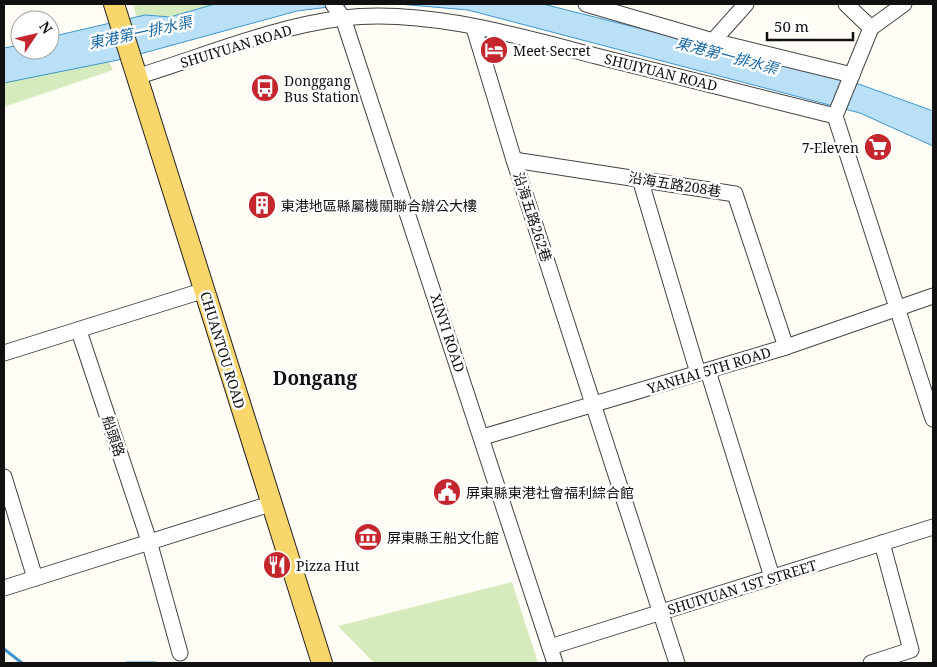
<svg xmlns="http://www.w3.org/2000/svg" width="937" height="667" font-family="'Noto Serif','Noto Sans TC',serif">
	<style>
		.green { fill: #d5ebbd }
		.water { fill: #b9e0f7; stroke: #3f96cf }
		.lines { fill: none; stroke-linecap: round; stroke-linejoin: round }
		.stream { stroke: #3f96cf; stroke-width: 3 }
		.minor-casing { stroke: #444; stroke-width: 17 }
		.major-casing { stroke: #222; stroke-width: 22 }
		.minor { stroke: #fff; stroke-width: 15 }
		.major { stroke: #f9d66b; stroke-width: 20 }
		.labels { text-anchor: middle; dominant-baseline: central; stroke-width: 5; stroke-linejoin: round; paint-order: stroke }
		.street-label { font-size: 14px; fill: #111; stroke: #fff }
		.poi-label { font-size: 14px; fill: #111; stroke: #fff; text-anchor: start }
		.water-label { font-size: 15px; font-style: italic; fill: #1768a6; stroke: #fff }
		.district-label { font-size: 19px; font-weight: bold; fill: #111; stroke: #fff }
	</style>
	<rect width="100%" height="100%" fill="#fffdf5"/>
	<g class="green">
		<polygon points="133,4 241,4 139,26"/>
		<polygon points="108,59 113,70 4,107 4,78"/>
		<polygon points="512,582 538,663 374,663 338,626"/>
	</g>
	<g class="water">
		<polygon points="215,4 353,4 297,11 118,60 4,83 4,48 20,45 20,50 50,50 50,37 145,15 170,17"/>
		<polygon points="398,4 543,4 856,83 933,111 933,146 860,113 468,10"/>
	</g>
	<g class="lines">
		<g class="stream">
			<polyline points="4,649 22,663"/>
			<polyline points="126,663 156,663"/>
		</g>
		<defs>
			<g id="minor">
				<polyline points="333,4 343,18 555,663"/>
				<polyline points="586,4 713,41 852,75"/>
				<polyline points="846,4 871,28"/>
				<polyline points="904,4 871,28 835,116 933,419"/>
				<polyline points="474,28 514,160 677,663"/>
				<polyline points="713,41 746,4"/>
				<path d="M136 77C205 56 272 27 343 18 424 8 519 36 596 56 676 76 755 96 835 116"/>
				<polyline points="514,160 735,194 786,347"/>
				<polyline points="640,179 698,373"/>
				<polyline points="79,331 149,541 180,653"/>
				<polyline points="4,353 205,290"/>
				<polyline points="708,371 772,577"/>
				<polyline points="483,437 786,347 933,296"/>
				<polyline points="4,477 35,578"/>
				<polyline points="4,588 270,504"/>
				<polyline points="550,647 933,527"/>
				<polyline points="871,663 911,650 882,543"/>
			</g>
			<polyline id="major" points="114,4 322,663"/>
		</defs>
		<use href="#minor" class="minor-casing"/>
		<use href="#major" class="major-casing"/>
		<use href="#minor" class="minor"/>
		<use href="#major" class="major"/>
	</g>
	<defs>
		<symbol id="hotel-disc" viewBox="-11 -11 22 22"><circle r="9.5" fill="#c4262e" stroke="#fff"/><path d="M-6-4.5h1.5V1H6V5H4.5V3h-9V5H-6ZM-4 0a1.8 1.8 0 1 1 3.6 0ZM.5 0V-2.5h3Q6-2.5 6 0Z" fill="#fff"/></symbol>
		<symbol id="bus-disc" viewBox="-11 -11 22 22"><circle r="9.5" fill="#c4262e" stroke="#fff"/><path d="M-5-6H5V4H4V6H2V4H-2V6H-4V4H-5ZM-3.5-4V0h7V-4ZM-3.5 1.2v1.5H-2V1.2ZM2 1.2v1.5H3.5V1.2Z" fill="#fff"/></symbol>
		<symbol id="supermarket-disc" viewBox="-11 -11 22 22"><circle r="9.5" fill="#c4262e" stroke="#fff"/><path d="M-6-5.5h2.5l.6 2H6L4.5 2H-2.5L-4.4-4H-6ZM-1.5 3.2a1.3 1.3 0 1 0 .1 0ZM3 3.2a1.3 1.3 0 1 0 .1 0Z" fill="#fff"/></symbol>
		<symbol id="building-disc" viewBox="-11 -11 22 22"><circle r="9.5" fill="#c4262e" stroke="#fff"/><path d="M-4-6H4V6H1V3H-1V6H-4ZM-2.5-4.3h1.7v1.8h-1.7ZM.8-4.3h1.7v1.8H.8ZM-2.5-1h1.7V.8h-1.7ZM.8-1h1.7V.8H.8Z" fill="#fff"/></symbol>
		<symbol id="civic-disc" viewBox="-11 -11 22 22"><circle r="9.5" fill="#c4262e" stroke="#fff"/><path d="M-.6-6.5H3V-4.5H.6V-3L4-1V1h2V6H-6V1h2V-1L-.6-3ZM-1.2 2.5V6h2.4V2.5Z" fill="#fff"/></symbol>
		<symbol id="museum-disc" viewBox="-11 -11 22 22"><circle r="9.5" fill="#c4262e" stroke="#fff"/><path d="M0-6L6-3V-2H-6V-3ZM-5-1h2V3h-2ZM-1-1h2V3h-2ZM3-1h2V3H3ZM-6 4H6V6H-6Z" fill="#fff"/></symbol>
		<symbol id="restaurant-disc" viewBox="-11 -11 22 22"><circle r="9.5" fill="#c4262e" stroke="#fff"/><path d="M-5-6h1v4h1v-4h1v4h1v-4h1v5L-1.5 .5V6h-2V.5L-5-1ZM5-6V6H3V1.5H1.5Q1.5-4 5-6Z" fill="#fff"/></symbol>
	</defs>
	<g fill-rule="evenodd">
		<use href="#hotel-disc" x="478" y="34" width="32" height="32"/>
		<use href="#bus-disc" x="249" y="72" width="32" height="32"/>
		<use href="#supermarket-disc" x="862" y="131" width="32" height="32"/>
		<use href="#building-disc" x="246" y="189" width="32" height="32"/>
		<use href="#civic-disc" x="431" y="476" width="32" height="32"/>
		<use href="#museum-disc" x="352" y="521" width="32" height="32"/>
		<use href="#restaurant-disc" x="261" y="549" width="32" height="32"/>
	</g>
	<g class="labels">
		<g class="street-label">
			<text transform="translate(236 46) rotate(-17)">SHUIYUAN ROAD</text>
			<text transform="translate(661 72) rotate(14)">SHUIYUAN ROAD</text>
			<text transform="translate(675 184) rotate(9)">沿海五路208巷</text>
			<text transform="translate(533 217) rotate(72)">沿海五路262巷</text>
			<text transform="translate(448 333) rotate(72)">XINYI ROAD</text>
			<text transform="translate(223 350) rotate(73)">CHUANTOU ROAD</text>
			<text transform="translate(709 370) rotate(-17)">YANHAI 5TH ROAD</text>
			<text transform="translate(114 436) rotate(72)">船頭路</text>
			<text transform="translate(742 587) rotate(-17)">SHUIYUAN 1ST STREET</text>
		</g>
		<g class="poi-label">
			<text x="513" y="50">Meet Secret</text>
			<text x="284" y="80">Donggang<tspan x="284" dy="16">Bus Station</tspan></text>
			<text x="859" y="147" text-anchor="end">7-Eleven</text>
			<text x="281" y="205">東港地區縣屬機關聯合辦公大樓</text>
			<text x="466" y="492">屏東縣東港社會福利綜合館</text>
			<text x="387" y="537">屏東縣王船文化館</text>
			<text x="296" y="565">Pizza Hut</text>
		</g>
		<g class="water-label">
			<text transform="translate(140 32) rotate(-12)">東港第一排水渠</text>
			<text transform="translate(727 55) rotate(15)">東港第一排水渠</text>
		</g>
		<g class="district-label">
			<text x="315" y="378">Dongang</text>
		</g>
	</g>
	<rect width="937" height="667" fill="none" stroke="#111111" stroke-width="10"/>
	<g transform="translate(35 35) rotate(55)"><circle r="24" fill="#ffffff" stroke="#a0a0a0"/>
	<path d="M0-4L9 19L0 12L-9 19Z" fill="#c4262e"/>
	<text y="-8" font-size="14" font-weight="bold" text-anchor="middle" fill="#111111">N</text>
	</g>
	<path d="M767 32v8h86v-8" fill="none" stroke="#111111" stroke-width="2.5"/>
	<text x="774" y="32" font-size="15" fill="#111111" stroke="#ffffff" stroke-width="4" paint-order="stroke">50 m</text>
</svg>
